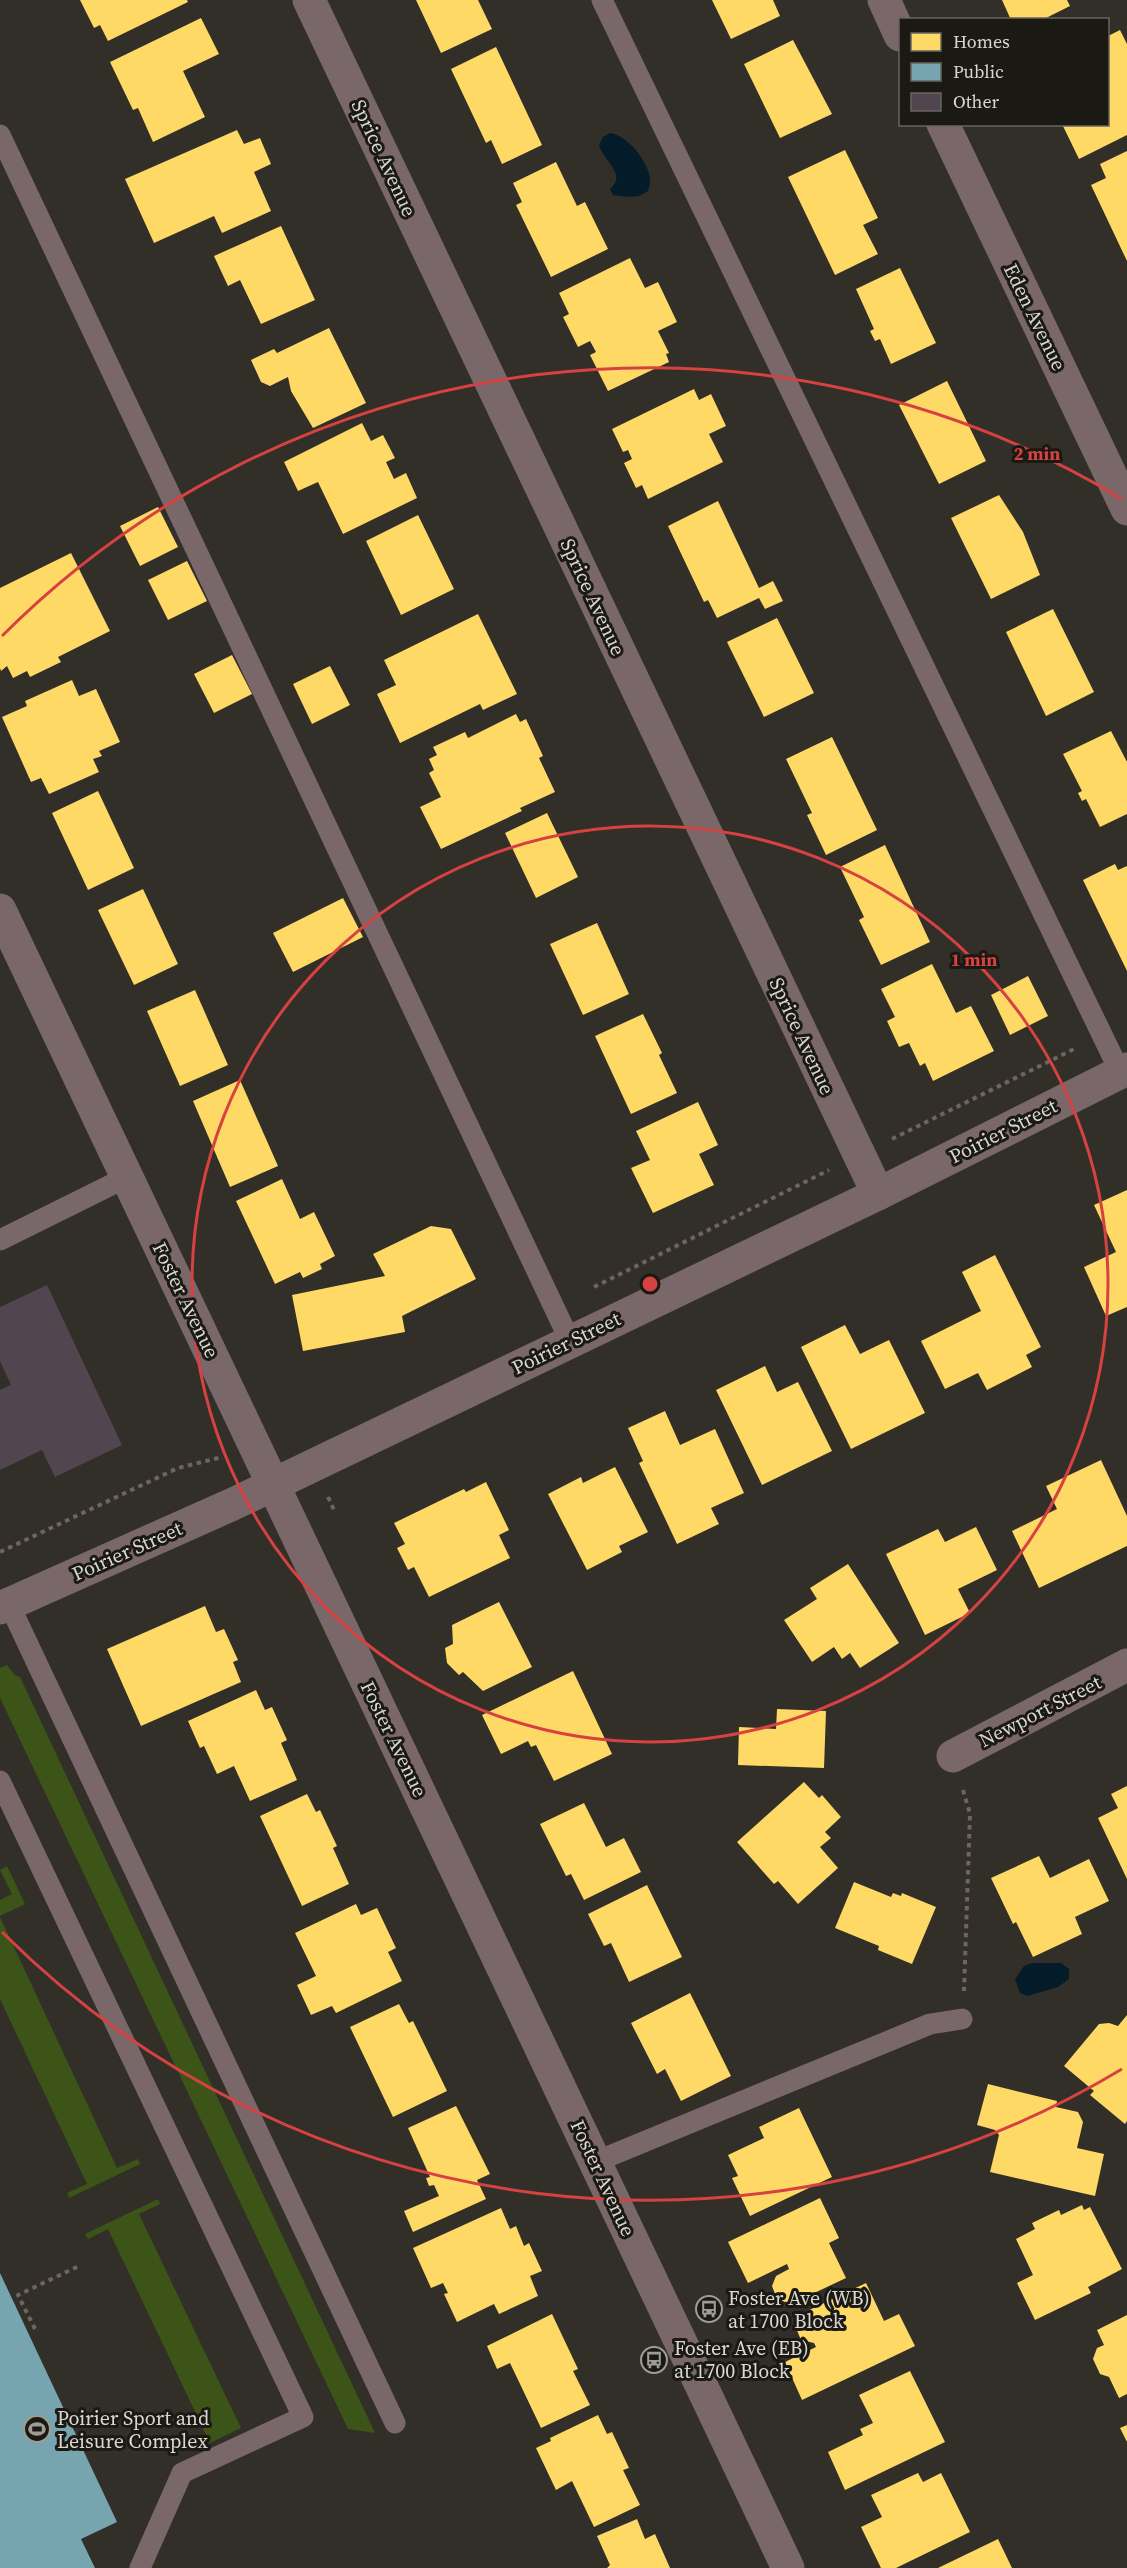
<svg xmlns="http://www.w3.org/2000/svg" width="1127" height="2568" font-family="'Source Serif 4',serif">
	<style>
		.green { fill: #3c5417 }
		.water { fill: #041c2a }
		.homes { fill: #ffd966 }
		.public { fill: #76a5af }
		.building { fill: #51464f }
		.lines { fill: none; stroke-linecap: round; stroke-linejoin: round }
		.path { stroke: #6f6363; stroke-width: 4; stroke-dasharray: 4.5 4.5; stroke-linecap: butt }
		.service { stroke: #796769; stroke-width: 21 }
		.minor { stroke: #796769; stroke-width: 33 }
		.tertiary { stroke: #796769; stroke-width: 33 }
		.ring { fill: none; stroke: #d64241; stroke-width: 3 }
		.labels { text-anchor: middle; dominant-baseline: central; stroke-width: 6; stroke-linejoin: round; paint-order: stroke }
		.street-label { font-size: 20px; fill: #d9d7cf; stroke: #1b1913 }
		.poi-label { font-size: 20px; fill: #d9d7cf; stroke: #1b1913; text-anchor: start }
		.centre { fill: #d64241; stroke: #1b1913; stroke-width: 3 }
		.ring-label { font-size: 18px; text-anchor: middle; font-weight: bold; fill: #d64241; stroke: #1b1913; stroke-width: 6; stroke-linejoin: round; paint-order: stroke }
	</style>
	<rect width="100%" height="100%" fill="#312f28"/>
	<g class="green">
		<polygon points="7,1665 15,1675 20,1677 375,2433 348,2429 0,1698 0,1668"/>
		<polygon points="7,1866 25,1904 0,1916 0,1900 12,1894 0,1870"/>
		<polygon points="0,1917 117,2168 138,2159 140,2164 69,2198 67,2193 87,2184 0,1999"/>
		<polygon points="158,2199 160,2204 139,2214 241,2428 210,2443 108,2229 88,2239 85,2234"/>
	</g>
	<g class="water">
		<path d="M610 133C628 136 646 159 650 177 651 181 649 187 648 191L639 196 629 197 613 195 610 189C628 174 602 160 599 145L603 137Z"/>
		<polygon points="1032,1963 1061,1963 1069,1969 1069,1979 1058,1987 1027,1996 1020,1993 1015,1979 1024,1966"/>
	</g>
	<g class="homes">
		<polygon points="80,0 187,0 188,2 108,41 100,25 94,28"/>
		<polygon points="416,0 478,0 492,29 441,53"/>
		<polygon points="712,0 773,0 780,16 731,39"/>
		<polygon points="1002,0 1067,0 1070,6 1042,20 1011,20"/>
		<polygon points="201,18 219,54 183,71 205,117 153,142 138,108 133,110 110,62"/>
		<polygon points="1120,30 1127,44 1127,135 1079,159 1062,124 1108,124 1108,36"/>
		<polygon points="793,40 832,114 780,138 744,64"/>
		<polygon points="496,47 542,145 502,164 491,140 486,143 451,69"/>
		<polygon points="237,130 244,144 260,138 271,164 254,172 271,211 222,233 214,216 154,243 125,179"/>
		<polygon points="845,150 878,218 863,225 878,254 835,275 788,177"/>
		<polygon points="1127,151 1127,261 1091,185 1106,178 1100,164"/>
		<polygon points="556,162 577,206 585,202 608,249 551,277 516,205 522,202 513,183"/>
		<polygon points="281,226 315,300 261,324 240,280 228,286 214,256"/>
		<polygon points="630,258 645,288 658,282 677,322 658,331 669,353 666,354 669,362 608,391 590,355 596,352 590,341 578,347 563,317 569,314 559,293"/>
		<polygon points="900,268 936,343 891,364 880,339 875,341 870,331 874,329 856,289"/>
		<polygon points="329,328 366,403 313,428 291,391 288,377 270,386 261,382 251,360 274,349 277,353"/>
		<polygon points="947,381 986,461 939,484 899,405"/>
		<polygon points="694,389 699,400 711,394 726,426 709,434 723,462 648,499 642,485 636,488 624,463 632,459 628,450 623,452 612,429"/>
		<polygon points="362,423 371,441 383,435 395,458 386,462 394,479 406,473 417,498 343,534 318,482 298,491 284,462"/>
		<polygon points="999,495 1023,532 1040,575 991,599 951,518"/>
		<polygon points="718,501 759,588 773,581 783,601 765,609 759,598 717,618 708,600 704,602 668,526"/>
		<polygon points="158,507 178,547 140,566 120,526"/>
		<polygon points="418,515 454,589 401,615 366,541"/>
		<polygon points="71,553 110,631 58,657 61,662 30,677 27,671 13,678 7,666 1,671 0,668 0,588"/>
		<polygon points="187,561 207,601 168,620 148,580"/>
		<polygon points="1053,609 1094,692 1046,716 1006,632"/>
		<polygon points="478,614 517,694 483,710 480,704 400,743 377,694 396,685 384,660"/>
		<polygon points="777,618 814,693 764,717 727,642"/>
		<polygon points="232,655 252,694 214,713 194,674"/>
		<polygon points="330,666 350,705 312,724 293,684"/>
		<polygon points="72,680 79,696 96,689 120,742 99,751 102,756 93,759 99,772 49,794 41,778 31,782 2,717 27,706 25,701"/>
		<polygon points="516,714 520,722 526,719 543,756 539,758 555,792 520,808 522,811 441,849 420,807 441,797 429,773 434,770 429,759 437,755 433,747 465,732 468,738"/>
		<polygon points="1111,731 1127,762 1127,814 1100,827 1086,799 1082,801 1078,793 1082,791 1063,754"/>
		<polygon points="832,737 877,830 826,855 807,815 812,813 786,759"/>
		<polygon points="98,791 134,868 88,890 52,813"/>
		<polygon points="547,813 578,877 536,898 505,833"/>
		<polygon points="885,845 930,942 881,965 859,920 864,917 840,867"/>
		<polygon points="1115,864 1118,870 1127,866 1127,971 1083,880"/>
		<polygon points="143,889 178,964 134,985 98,910"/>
		<polygon points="343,898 363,937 293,972 273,933"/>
		<polygon points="597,923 629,994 583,1015 550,944"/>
		<polygon points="932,964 956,1013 971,1006 994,1051 933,1081 925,1063 920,1066 909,1043 899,1047 887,1021 895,1017 881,989"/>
		<polygon points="1028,976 1048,1016 1010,1035 991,995"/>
		<polygon points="195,990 228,1065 180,1086 147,1011"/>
		<polygon points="643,1014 662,1053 659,1055 677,1093 631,1114 595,1036"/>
		<polygon points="240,1080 278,1166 230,1187 193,1101"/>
		<polygon points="698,1102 718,1145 699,1154 714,1185 653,1213 631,1168 650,1160 636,1131"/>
		<polygon points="282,1179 300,1219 314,1212 335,1256 320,1264 322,1269 303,1278 300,1272 275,1284 236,1201"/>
		<polygon points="1127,1190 1127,1307 1106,1316 1084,1267 1116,1252 1094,1205"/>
		<polygon points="431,1226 451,1229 476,1279 402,1316 405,1332 303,1351 292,1295 385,1276 373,1254"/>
		<polygon points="995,1255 1041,1347 1026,1355 1032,1367 987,1390 978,1373 945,1389 921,1341 981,1311 962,1272"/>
		<polygon points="845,1325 860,1354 889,1340 925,1413 851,1449 801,1347"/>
		<polygon points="765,1366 777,1392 798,1382 832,1451 762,1485 716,1390"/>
		<polygon points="665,1411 680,1445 715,1429 744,1493 711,1508 719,1524 677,1544 639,1463 643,1461 628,1428"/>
		<polygon points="1101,1460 1127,1516 1127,1546 1039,1588 1012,1531 1057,1509 1046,1486"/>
		<polygon points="615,1467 648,1532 619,1546 622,1552 587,1570 548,1494 581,1477 583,1483"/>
		<polygon points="486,1482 509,1530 499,1535 510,1558 429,1597 414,1567 408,1570 397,1548 405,1544 394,1523 464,1489 466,1492"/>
		<polygon points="976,1527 997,1570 958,1589 970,1613 925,1635 886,1554 938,1529 945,1542"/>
		<polygon points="848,1564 899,1643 860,1668 850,1653 842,1659 834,1647 812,1662 784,1620 817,1599 810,1588"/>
		<polygon points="499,1602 532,1667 483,1691 463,1672 459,1675 447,1663 445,1648 453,1644 452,1625"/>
		<polygon points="205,1606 216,1632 224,1629 238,1660 233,1662 241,1682 141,1726 107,1649"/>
		<polygon points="573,1671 612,1754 554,1781 536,1745 531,1747 528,1741 501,1754 482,1715"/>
		<polygon points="256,1690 265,1710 272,1707 287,1740 281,1743 297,1780 250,1801 234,1766 217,1774 204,1746 200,1748 188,1721"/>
		<polygon points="777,1709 826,1711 824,1768 738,1765 739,1727 776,1729"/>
		<polygon points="804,1782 819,1798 822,1795 841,1817 825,1832 831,1838 820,1847 838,1868 798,1904 778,1881 774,1884 737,1842"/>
		<polygon points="1127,1786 1127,1879 1098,1818 1118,1808 1111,1794"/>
		<polygon points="307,1794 316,1812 320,1810 337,1846 333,1848 349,1884 302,1906 260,1816"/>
		<polygon points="584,1803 606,1847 624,1838 641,1872 584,1900 571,1874 566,1876 540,1824"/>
		<polygon points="1039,1856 1050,1878 1089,1859 1109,1901 1075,1917 1082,1934 1033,1957 1016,1922 1013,1924 991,1878"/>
		<polygon points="854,1882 891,1897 893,1893 901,1896 902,1893 936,1907 912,1964 878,1950 879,1946 835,1928"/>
		<polygon points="647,1885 682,1957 629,1982 611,1943 604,1946 588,1914"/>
		<polygon points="356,1904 361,1915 377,1908 396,1948 388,1952 402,1981 336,2013 332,2006 311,2015 297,1985 316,1976 295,1933"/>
		<polygon points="690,1993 731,2076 681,2101 665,2069 657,2074 631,2023"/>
		<polygon points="399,2004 409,2023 413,2021 447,2091 393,2117 350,2027"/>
		<polygon points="1127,2015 1127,2121 1125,2124 1090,2095 1094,2091 1064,2066 1099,2024 1109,2023 1118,2026"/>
		<polygon points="988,2084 1057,2101 1056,2107 1078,2112 1083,2122 1077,2148 1104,2154 1095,2196 990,2172 999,2135 995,2130 977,2125"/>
		<polygon points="456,2106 490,2174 477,2180 486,2199 413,2232 404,2211 439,2196 434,2185 429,2186 426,2178 430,2177 408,2128"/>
		<polygon points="799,2108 832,2177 750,2216 732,2178 738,2176 728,2155 764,2138 759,2127"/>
		<polygon points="820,2198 839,2238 829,2243 846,2278 791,2304 777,2299 772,2286 776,2276 789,2269 787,2264 748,2283 728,2242"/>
		<polygon points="1082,2205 1084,2210 1090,2207 1122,2269 1088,2287 1091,2293 1035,2320 1017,2283 1033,2275 1016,2239 1035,2229 1032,2223 1059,2210 1061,2215"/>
		<polygon points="501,2208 510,2229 516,2226 524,2246 529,2243 542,2271 530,2276 538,2296 499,2314 494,2304 457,2322 444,2294 448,2293 443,2283 431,2288 413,2248"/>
		<polygon points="866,2283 884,2321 899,2314 915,2346 802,2400 785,2362 816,2347 814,2343 801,2340 796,2328 799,2315"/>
		<polygon points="552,2314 578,2369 573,2371 590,2405 541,2428 510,2363 497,2369 487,2346"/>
		<polygon points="1127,2315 1127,2394 1119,2398 1109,2377 1100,2374 1093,2359 1097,2348 1104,2345 1097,2330"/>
		<polygon points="910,2371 945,2442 845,2490 828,2452 863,2435 860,2429 873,2423 859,2395"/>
		<polygon points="598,2415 607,2434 612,2432 629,2468 623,2470 640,2505 594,2527 572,2481 556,2490 536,2448 551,2441 550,2438"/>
		<polygon points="1127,2425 1127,2442 1120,2428"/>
		<polygon points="918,2473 923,2482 941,2473 970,2532 896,2568 881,2568 861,2527 882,2517 871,2495"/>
		<polygon points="637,2519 645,2539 655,2534 670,2568 607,2568 610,2565 597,2536"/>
		<polygon points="998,2539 1012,2568 938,2568"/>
	</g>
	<polygon class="public" points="0,2273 117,2522 81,2539 95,2568 0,2568"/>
	<polygon class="building" points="47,1285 122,1445 55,1477 42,1450 0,1470 0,1390 11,1385 0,1361 0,1307"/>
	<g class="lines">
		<g class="path">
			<polyline points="892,1139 1076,1048"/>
			<polyline points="594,1287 829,1170"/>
			<polyline points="328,1497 334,1510"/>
			<polyline points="0,1552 178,1468 222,1457"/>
			<polyline points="963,1790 970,1814 964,1991"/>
			<polyline points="35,2329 18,2295 81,2265"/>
		</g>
		<g class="service">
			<polyline points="602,0 1120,1072"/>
			<polyline points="0,135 570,1341"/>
			<polyline points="0,1240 127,1177"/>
			<polyline points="9,1604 395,2423"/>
			<polyline points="0,1781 303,2417 182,2473 140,2568"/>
			<polyline points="595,2162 930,2024 962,2019"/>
		</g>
		<g class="minor">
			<polyline points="309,0 878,1194"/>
			<polyline points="884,0 900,35"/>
			<polyline points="943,124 1127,509"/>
			<polyline points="953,1756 1127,1665"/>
		</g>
		<g class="tertiary">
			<polyline points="0,910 788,2568"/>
			<polyline points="0,1608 233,1504 878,1194 1127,1069"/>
		</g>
	</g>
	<g class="ring">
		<circle cx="650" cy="1284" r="458"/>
		<path d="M1122 2069A916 916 0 0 1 2 1932M2 636A916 916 0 0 1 1122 499"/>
	</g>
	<defs>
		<symbol id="bus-ring" viewBox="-11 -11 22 22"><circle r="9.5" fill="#1b1913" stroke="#9e9c95" stroke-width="1.5"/><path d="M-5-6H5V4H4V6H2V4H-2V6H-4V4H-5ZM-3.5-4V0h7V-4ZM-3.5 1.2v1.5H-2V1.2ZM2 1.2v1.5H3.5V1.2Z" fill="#9e9c95"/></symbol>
		<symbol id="stadium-ring" viewBox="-11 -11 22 22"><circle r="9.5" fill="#1b1913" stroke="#9e9c95" stroke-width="1.5"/><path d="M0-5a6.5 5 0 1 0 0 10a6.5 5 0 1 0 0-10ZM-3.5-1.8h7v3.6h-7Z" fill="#9e9c95"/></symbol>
	</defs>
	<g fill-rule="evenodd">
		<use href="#bus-ring" x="694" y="2294" width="30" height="30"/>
		<use href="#bus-ring" x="639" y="2345" width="30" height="30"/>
		<use href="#stadium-ring" x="22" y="2414" width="30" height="30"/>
	</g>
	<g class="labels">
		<g class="street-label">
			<text transform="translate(384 158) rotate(65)">Sprice Avenue</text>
			<text transform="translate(1035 317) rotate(64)">Eden Avenue</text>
			<text transform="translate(593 597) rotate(65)">Sprice Avenue</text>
			<text transform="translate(802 1036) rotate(65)">Sprice Avenue</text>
			<text transform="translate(1003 1131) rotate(-27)">Poirier Street</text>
			<text transform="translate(186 1300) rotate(64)">Foster Avenue</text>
			<text transform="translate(566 1343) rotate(-26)">Poirier Street</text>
			<text transform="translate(127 1551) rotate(-24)">Poirier Street</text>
			<text transform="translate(1040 1711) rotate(-27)">Newport Street</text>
			<text transform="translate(394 1739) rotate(64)">Foster Avenue</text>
			<text transform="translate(603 2178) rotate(65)">Foster Avenue</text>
		</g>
		<g class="poi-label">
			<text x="728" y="2298">Foster Ave (WB)<tspan x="728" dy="23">at 1700 Block</tspan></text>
			<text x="674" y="2348">Foster Ave (EB)<tspan x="674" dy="23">at 1700 Block</tspan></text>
			<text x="57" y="2418">Poirier Sport and<tspan x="57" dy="23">Leisure Complex</tspan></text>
		</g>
	</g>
	<circle cx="650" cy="1284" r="9" class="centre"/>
	<g class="ring-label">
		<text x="1037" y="460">2 min</text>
		<text x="974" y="966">1 min</text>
	</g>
	<rect x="899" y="18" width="210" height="108" fill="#1b1913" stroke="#67655e" stroke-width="1.5"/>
	<rect x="911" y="33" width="30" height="18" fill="#ffd966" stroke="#67655e" stroke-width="1.5"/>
	<text x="953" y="48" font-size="18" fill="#d9d7cf">Homes</text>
	<rect x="911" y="63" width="30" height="18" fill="#76a5af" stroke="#67655e" stroke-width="1.5"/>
	<text x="953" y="78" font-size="18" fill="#d9d7cf">Public</text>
	<rect x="911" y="93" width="30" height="18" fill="#51464f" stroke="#67655e" stroke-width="1.5"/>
	<text x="953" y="108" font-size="18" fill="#d9d7cf">Other</text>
</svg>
